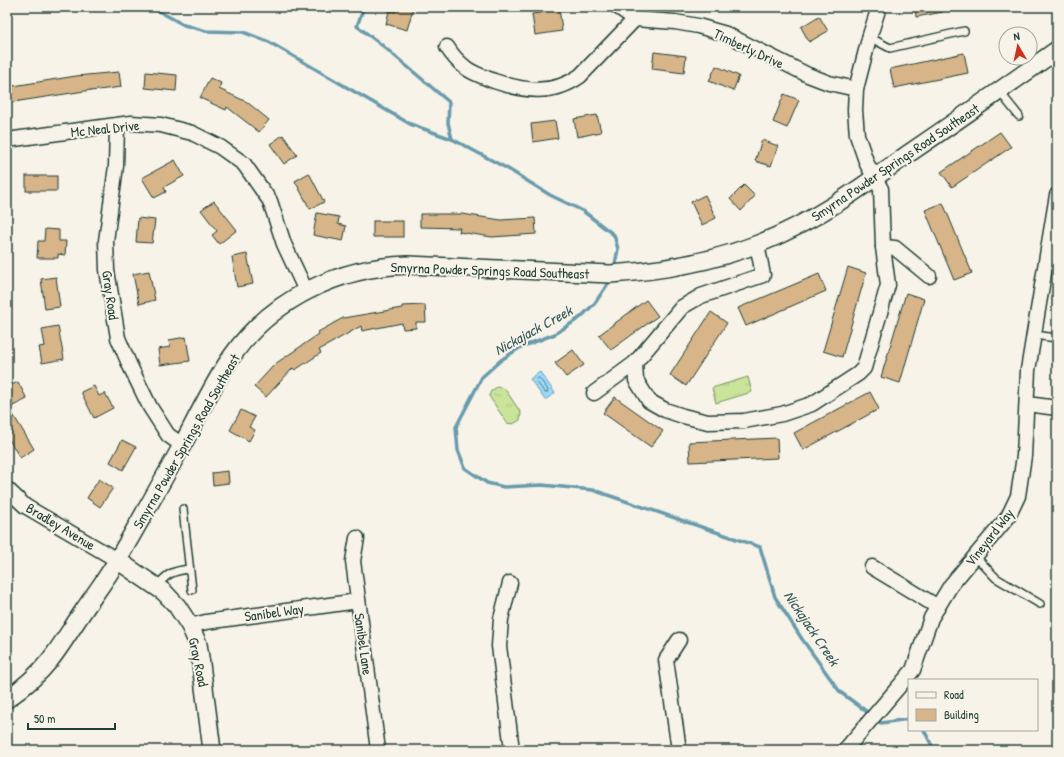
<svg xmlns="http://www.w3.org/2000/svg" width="1064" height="757" font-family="'Patrick Hand',sans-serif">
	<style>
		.grass { fill: url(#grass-tufts); stroke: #749067 }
		.water { fill: #9bd9fc; stroke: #699bac }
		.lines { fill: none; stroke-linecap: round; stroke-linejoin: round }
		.shore { stroke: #517b84; stroke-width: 1 }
		.stream { stroke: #699bac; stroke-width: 3.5 }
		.building { fill: #d7b589; stroke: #1f3d34 }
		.service-casing { stroke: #1f3d34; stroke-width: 10 }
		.minor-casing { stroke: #1f3d34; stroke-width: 17 }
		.tertiary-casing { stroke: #1f3d34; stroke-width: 20 }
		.service { stroke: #f7f3e8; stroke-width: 7 }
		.minor { stroke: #f7f3e8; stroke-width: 14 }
		.tertiary { stroke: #f7f3e8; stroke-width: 17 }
		.labels { text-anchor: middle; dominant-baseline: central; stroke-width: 4; stroke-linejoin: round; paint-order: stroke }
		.street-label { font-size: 14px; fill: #1f3d34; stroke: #f7f3e8 }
		.water-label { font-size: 15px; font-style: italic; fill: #385c5c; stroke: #f7f3e8 }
	</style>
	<defs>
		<pattern id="grass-tufts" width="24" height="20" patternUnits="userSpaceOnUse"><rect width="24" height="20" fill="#cae49a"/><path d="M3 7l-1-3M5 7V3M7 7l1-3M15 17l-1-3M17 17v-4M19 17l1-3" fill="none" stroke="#adc485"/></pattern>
	</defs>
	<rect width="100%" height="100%" fill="#f7f3e8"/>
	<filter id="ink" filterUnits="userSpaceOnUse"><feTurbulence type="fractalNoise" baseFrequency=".025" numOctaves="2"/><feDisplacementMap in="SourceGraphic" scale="8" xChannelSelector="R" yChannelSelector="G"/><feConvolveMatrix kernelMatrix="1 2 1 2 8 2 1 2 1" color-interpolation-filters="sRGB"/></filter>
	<g filter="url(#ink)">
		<g class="grass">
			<polygon points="748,377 752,392 716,403 712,388"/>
			<polygon points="497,387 505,389 521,413 520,420 513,424 507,423 489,396 491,391"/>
		</g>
		<polygon class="water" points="540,372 555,393 545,400 530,379"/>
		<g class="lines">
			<polygon class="shore" points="539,378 548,390 547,393 545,393 536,381 537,379"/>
			<g class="stream">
				<polyline points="151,7 184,25 206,31 243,32 269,42 410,124 452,139 508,169 550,195 583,211 614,235 618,249 614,269"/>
				<polyline points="364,7 357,26 383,46 449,102 448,123 452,139"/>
				<polyline points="611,279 595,303 581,317 555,334 521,347 501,360 482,377 456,427 458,450 465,468 487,483 504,487 542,485 593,490 760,547 775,597 802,639 840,692 870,714"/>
				<polyline points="875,718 881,723 909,719"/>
				<polyline points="924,730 934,750"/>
			</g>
		</g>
		<g class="building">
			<polygon points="397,7 407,7 413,9 407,30 386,24 389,11 395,12"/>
			<polygon points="541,7 559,7 562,31 535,35 532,14 541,13"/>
			<polygon points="915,7 943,7 943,12 916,17"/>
			<polygon points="819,16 828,31 809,42 801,27"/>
			<polygon points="654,52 686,56 684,73 652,69"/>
			<polygon points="964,53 968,73 894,88 890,69"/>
			<polygon points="716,66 739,76 733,91 709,81"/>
			<polygon points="119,72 121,87 91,91 91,90 7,103 7,87 76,76"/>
			<polygon points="146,72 177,75 176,91 145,88"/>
			<polygon points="210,78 221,83 219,89 247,102 269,120 259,132 227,107 226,110 200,98"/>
			<polygon points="784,94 799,100 787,128 773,122"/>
			<polygon points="597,115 601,132 577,137 574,119"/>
			<polygon points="555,121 558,138 533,142 531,124"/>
			<polygon points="1000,132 1011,147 952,187 941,172"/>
			<polygon points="283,135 297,155 284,164 270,144"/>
			<polygon points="762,140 778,146 771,166 755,161"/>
			<polygon points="175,160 184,176 164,187 166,192 154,198 142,178"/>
			<polygon points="309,173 324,202 310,209 295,181"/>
			<rect x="26" y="176" width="31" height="15"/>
			<polygon points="744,185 755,196 741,211 730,199"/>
			<polygon points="705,195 716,218 702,225 691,202"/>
			<polygon points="214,201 237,230 219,244 212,235 217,231 201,210"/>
			<polygon points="943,203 972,273 954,280 925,210"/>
			<polygon points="317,213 339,217 338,224 346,226 343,241 313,235"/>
			<polygon points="420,214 462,214 501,220 535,218 536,234 492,237 459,232 460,228 420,227"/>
			<polygon points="138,218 155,220 152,243 136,242"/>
			<rect x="373" y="221" width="30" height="16"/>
			<polygon points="45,229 59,230 59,241 66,241 65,255 58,254 58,258 37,258 38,241 44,241"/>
			<polygon points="247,254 253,284 237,287 232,257"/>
			<polygon points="848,267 866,273 842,357 823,351"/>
			<polygon points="149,271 155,300 139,304 133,274"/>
			<polygon points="819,274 826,291 746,326 738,308"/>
			<polygon points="56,277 60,307 45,309 41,279"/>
			<polygon points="906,293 924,299 900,383 881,377"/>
			<polygon points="646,300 658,316 611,350 599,335"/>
			<polygon points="425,305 426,322 416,322 416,328 403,329 402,323 362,331 361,326 319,350 321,353 295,370 293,368 266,397 254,387 275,364 319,334 318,332 343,318 402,308 402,306"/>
			<polygon points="711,312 727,323 686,386 670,375"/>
			<polygon points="58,326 64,359 42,363 39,347 45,346 42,329"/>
			<polygon points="186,337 190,361 160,365 158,349 170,347 169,340"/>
			<polygon points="573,350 584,365 566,377 555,363"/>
			<polygon points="18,382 27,399 9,408 34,449 20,458 7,436 7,387"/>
			<polygon points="94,386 99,396 105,393 113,408 94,418 81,392"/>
			<polygon points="870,392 879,409 803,450 794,433"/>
			<polygon points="615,397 663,431 651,447 603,413"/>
			<polygon points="241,410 255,417 249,427 255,430 249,441 230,430"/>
			<polygon points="777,438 778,458 690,462 689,442"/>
			<polygon points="122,440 136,447 123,470 110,462"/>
			<polygon points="228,471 229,483 213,485 212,473"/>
			<polygon points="99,479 113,488 100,507 87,498"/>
		</g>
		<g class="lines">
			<defs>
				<g id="service">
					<polyline points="869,37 890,48 964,31"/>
					<polyline points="999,91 1019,116"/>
					<polyline points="1034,335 1057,338"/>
					<polyline points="183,509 192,590"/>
					<polyline points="975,556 996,578 1040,604"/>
					<path d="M157 586C167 574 172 571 189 569"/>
				</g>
				<g id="minor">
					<polyline points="618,7 635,19 675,22 698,26 726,34 808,75 829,83 856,89"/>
					<path d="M447 47C452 55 458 62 466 68 474 74 484 77 494 81 524 91 552 96 580 76L635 19"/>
					<polyline points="117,125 116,166 106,241 107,270 118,338 130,366 150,407 168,435 182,445"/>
					<polyline points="7,140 131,123 161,125 192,133 220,147 244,164 270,201 284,244 306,291"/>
					<polyline points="757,244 763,275 701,296 682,307 635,363 636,380 649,401 665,410 683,416 708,422 744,421 782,414 812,404 858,374 864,368 888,285 883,247 881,189 867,164 857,135 855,110 856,89 870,35 879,7"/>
					<polyline points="883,247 895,248 929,276"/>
					<polyline points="594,393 635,363"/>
					<polyline points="1027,404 1057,408"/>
					<polyline points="7,489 25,506 117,560"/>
					<polyline points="357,538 353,561 378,750"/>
					<polyline points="872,567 938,607"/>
					<polyline points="510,583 501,619 499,646 512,750"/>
					<polyline points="190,626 206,622 358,601"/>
					<polyline points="679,640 666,660 679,750"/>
					<polyline points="845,750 913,670 931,618 951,585 1008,517 1018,496 1024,456 1028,370 1057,195"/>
				</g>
				<g id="tertiary">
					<polyline points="117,560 164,592 177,606 190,626 198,644 201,664 212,750"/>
					<path d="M7 699C23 688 38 675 50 660 62 645 71 629 82 613 94 595 107 578 118 559 139 523 159 487 179 451 197 419 211 386 232 356 272 299 339 267 408 265L610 274C660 271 711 262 758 244 814 222 859 189 908 154 958 120 1008 85 1057 50"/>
				</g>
			</defs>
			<use href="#service" class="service-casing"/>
			<use href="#minor" class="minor-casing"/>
			<use href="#tertiary" class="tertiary-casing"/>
			<use href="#service" class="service"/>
			<use href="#minor" class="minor"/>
			<use href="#tertiary" class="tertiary"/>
		</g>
	</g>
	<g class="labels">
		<g class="street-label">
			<text transform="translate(749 48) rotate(25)">Timberly Drive</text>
			<text transform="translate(105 128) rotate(-6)">Mc Neal Drive</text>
			<text transform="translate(895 162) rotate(-34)">Smyrna Powder Springs Road Southeast</text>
			<text transform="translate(490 270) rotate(2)">Smyrna Powder Springs Road Southeast</text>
			<text transform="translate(111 295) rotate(82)">Gray Road</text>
			<text transform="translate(186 441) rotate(-60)">Smyrna Powder Springs Road Southeast</text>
			<text transform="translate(61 526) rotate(31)">Bradley Avenue</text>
			<text transform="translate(989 537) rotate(-52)">Vineyard Way</text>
			<text transform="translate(274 612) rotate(-8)">Sanibel Way</text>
			<text transform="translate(364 644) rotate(82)">Sanibel Lane</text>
			<text transform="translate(199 662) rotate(78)">Gray Road</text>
		</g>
		<g class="water-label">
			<text transform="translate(533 330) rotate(-29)">Nickajack Creek</text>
			<text transform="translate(812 628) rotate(56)">Nickajack Creek</text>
		</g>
	</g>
	<rect width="1064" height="757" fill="none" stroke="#f7f3e8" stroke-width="24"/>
	<rect x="12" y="12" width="1040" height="733" fill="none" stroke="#1f3d34" stroke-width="1.5" filter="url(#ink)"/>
	<rect x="908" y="679" width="130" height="52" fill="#f7f3e8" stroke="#a1aaa0"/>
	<rect x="916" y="692" width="20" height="6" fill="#f7f3e8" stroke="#a1aaa0"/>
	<text x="944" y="699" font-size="12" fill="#1f3d34">Road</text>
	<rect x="916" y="709" width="20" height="12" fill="#d7b589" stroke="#a1aaa0"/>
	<text x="944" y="719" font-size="12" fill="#1f3d34">Building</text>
	<g transform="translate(1018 46) rotate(351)"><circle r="19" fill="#f7f3e8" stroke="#a1aaa0"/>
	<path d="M0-3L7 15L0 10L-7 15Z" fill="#c8321e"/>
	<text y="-6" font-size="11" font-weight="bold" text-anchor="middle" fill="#1f3d34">N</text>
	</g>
	<path d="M28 723v6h87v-6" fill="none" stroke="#1f3d34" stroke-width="2"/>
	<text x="34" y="723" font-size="12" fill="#1f3d34" stroke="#f7f3e8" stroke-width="3" paint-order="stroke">50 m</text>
</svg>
